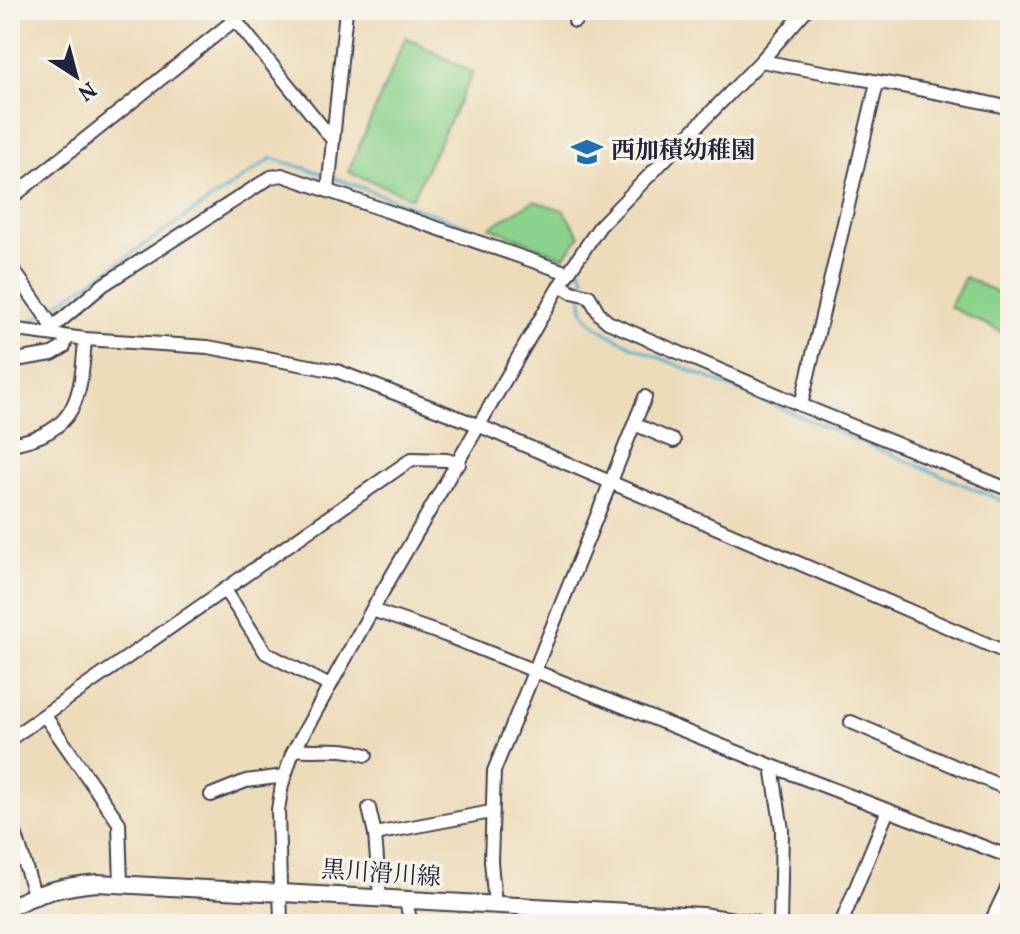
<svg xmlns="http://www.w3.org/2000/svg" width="1020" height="934" font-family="Vollkorn,'Noto Serif JP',serif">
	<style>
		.green { fill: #8bd28c; stroke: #567a64; stroke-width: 2 }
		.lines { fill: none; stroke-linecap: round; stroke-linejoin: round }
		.stream { stroke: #50b0ce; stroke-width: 3 }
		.minor-casing { stroke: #403e4e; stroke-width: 16 }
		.major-casing { stroke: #403e4e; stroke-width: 20 }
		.minor { stroke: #fff; stroke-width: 12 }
		.major { stroke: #fff; stroke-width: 16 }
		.labels { text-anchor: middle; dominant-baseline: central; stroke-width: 7; stroke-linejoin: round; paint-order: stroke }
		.poi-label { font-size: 24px; font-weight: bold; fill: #22223b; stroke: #f7f3e8; text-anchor: start }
		.street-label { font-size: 24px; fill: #22223b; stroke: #f7f3e8 }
	</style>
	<rect width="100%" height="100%" fill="#f7f3e8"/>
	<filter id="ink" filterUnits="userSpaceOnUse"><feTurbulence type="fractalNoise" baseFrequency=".0125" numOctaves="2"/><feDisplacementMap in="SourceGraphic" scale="16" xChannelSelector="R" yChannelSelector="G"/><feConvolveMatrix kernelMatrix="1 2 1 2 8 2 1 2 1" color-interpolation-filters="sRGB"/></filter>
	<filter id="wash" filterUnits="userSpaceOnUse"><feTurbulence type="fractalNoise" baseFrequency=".006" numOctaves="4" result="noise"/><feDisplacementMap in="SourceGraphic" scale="32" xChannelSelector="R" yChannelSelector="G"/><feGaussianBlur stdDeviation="1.8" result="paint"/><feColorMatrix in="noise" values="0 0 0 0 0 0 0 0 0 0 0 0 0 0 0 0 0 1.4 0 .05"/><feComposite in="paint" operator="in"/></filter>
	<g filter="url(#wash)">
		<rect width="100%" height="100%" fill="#eddcba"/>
		<g class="green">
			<polygon points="406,37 473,73 412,198 348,172"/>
			<polygon points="534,201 563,210 580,236 564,257 490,227"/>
			<polygon points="965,277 1010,299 1010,326 1006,334 950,307"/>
		</g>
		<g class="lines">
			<g class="stream">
				<polyline points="335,178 569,263"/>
				<polyline points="579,267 584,277 583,289"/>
				<path d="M582 297C580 325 611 335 632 346L1010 504"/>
				<polyline points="46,312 272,158 324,174"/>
				<polyline points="26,325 40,316"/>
			</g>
		</g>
	</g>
	<g filter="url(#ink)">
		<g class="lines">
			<defs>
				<g id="minor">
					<polyline points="227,10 332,139"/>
					<polyline points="575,21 584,10"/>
					<path d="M761 61C844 77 928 88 1010 108"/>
					<polyline points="328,191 346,10"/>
					<polyline points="10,199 247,10"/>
					<polyline points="10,265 53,327"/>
					<polyline points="560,285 572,292 589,296 600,315 608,322 801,405 1010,490"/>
					<polyline points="10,329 85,339 208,347 337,371 480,426 1010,654"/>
					<polyline points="52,334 53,327 103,285 271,177 282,175 568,273"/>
					<polyline points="10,361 52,354 64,347 66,337"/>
					<polyline points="801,405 877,83"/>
					<polyline points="634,424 674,441"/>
					<path d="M10 444C77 433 81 398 85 339"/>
					<polyline points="225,590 266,653 330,686"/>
					<polyline points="372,610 445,635 772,766 1010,857"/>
					<polyline points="45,716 119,823 121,884"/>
					<polyline points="851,722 1010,790"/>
					<polyline points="10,739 412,459 447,460 459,464"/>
					<path d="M295 749C321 752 341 746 366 755"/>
					<polyline points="772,766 782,830 780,924"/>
					<polyline points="211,795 246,781 285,776"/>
					<polyline points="369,808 375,834"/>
					<polyline points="10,829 14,829 34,894"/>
					<polyline points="380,899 375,834 491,812"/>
					<polyline points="406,901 411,924"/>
					<polyline points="495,906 491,861 494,771 645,397"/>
					<polyline points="281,924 278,810 282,785 292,754 372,610 560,285 600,226 761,61 806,10"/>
					<polyline points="841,924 888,810"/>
					<polyline points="990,924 1010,882"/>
				</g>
				<path id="major" d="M10 907C39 892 64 886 97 883L702 916 754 924"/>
			</defs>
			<use href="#minor" class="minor-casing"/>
			<use href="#major" class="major-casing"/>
			<use href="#minor" class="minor"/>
			<use href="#major" class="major"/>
		</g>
	</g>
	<defs>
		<symbol id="school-bare" viewBox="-9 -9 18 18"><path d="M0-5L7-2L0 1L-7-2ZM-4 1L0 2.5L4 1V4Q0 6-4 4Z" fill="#1f6fb2" stroke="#f7f3e8" stroke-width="2.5" paint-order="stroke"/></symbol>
	</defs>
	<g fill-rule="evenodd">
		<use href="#school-bare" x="565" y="130" width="44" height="44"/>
	</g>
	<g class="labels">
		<g class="poi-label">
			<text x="611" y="152">西加積幼稚園</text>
		</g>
		<g class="street-label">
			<text transform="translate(381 875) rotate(4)">黒川滑川線</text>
		</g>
	</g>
	<rect width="1020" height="934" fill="none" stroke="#f7f3e8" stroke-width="40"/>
	<g transform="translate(76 76) rotate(144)" stroke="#f7f3e8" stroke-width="6" paint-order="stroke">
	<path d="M0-6L14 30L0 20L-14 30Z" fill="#22223b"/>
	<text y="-12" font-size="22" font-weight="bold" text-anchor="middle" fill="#22223b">N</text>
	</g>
</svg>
